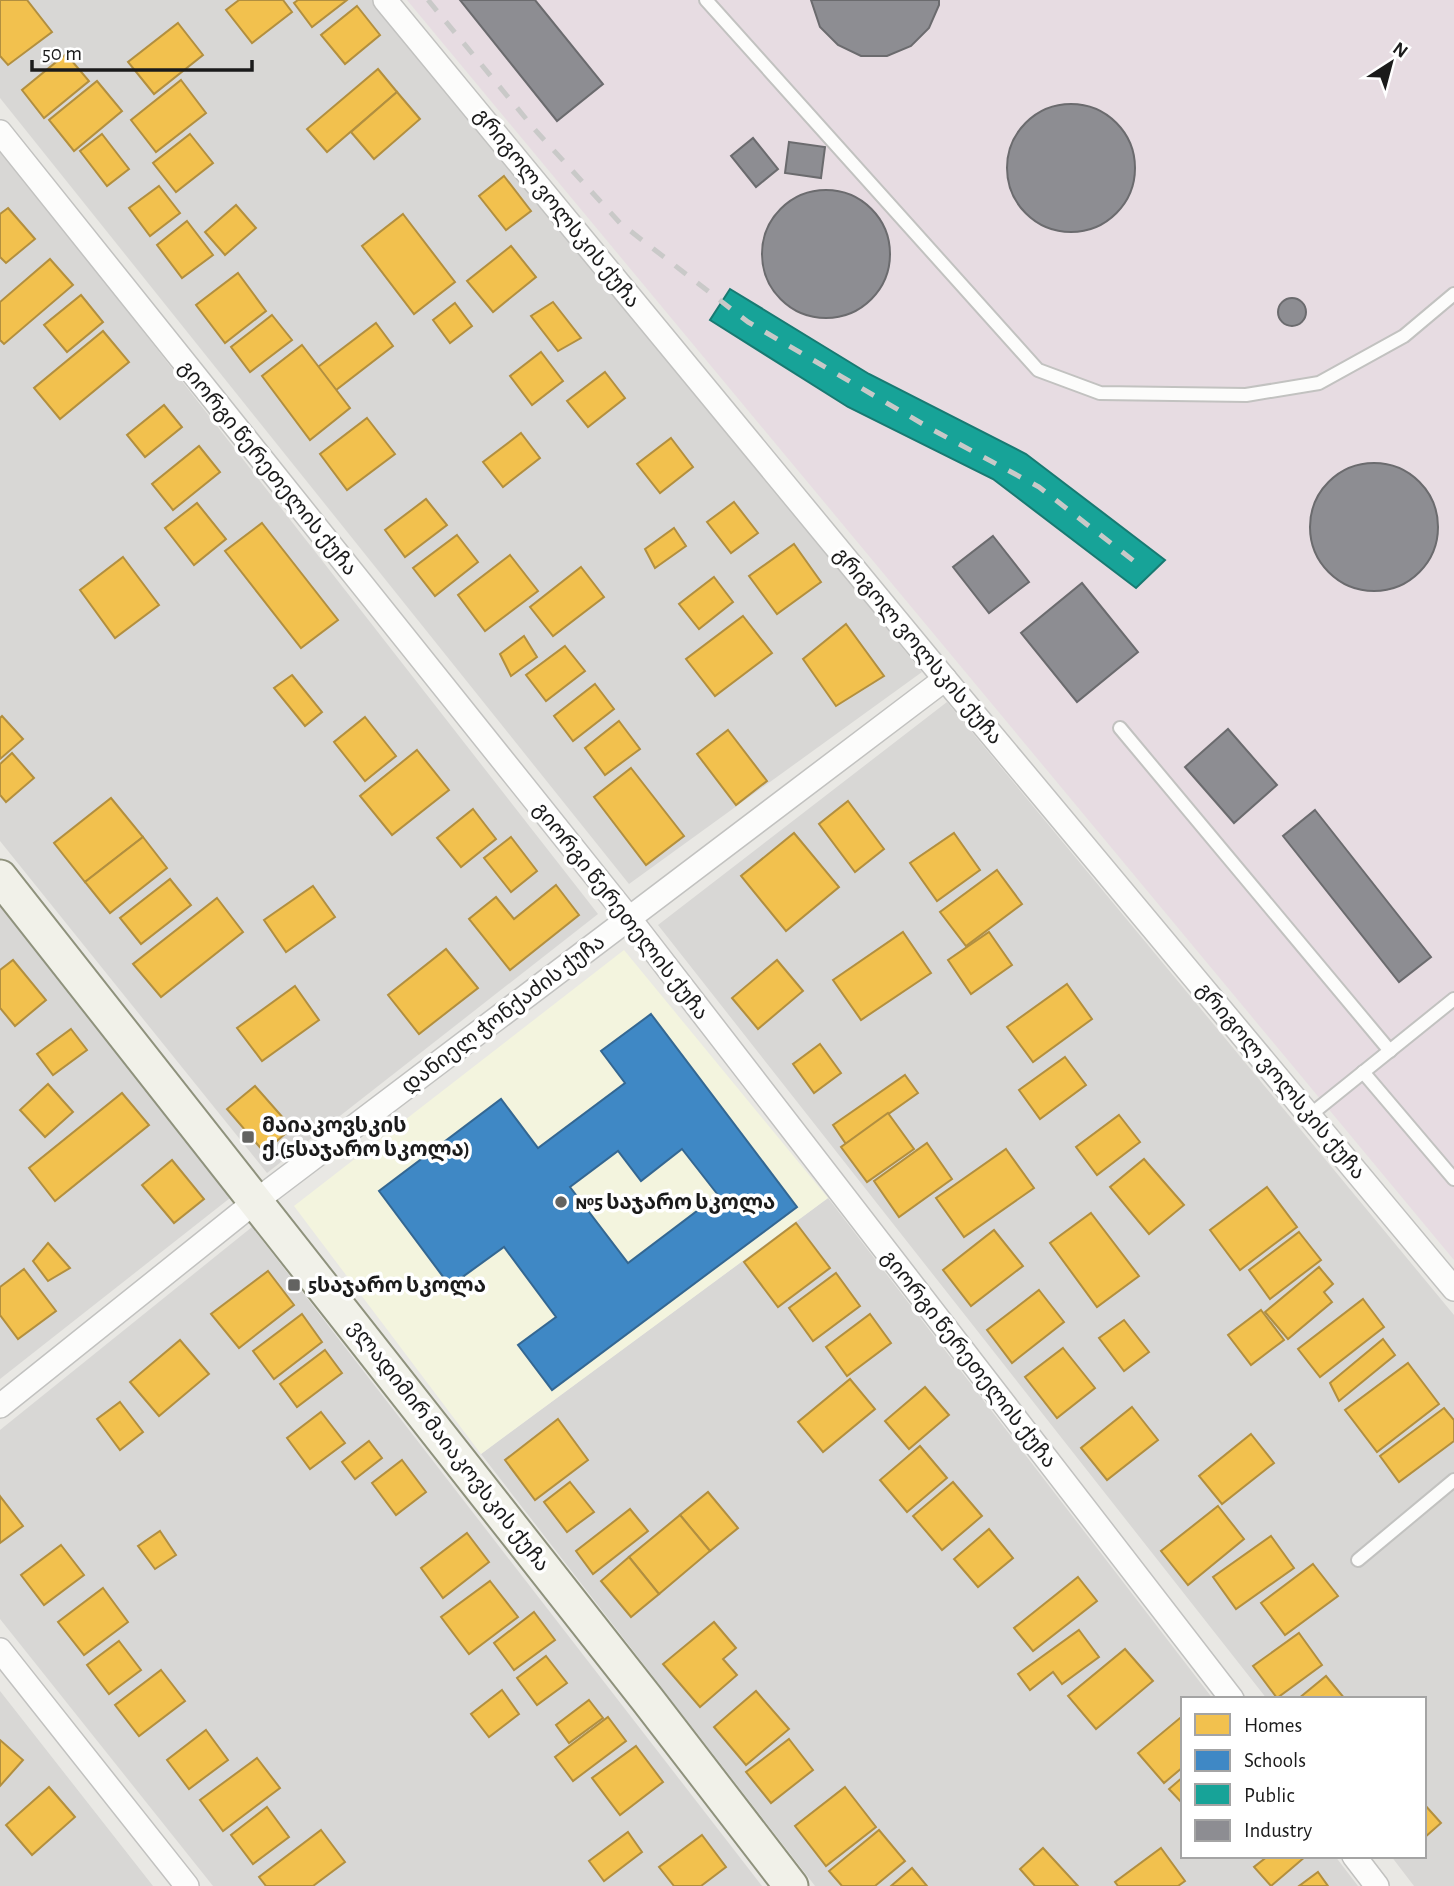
<svg xmlns="http://www.w3.org/2000/svg" width="1454" height="1886" font-family="'Alegreya Sans','Noto Sans Georgian',sans-serif">
	<style>
		.residential { fill: #d8d7d5 }
		.industrial { fill: #e7dce2 }
		.education { fill: #f3f4de }
		.homes { fill: #f2c14e; stroke: #b28f3f; stroke-width: 2 }
		.schools { fill: #3f88c5; stroke: #346792; stroke-width: 2; fill-rule: evenodd }
		.public { fill: #17a398; stroke: #187a72; stroke-width: 2 }
		.industry { fill: #8d8d92; stroke: #6b6b6e; stroke-width: 2 }
		.lines { fill: none; stroke-linecap: round; stroke-linejoin: round }
		.lane-casing { stroke: #c2c2c0; stroke-width: 16 }
		.street-casing { stroke: #c2c2c0; stroke-width: 26 }
		.secondary-casing { stroke: #8f927d; stroke-width: 37 }
		.lane { stroke: #fcfcfb; stroke-width: 12 }
		.street { stroke: #fcfcfb; stroke-width: 23 }
		.secondary { stroke: #f1f1e9; stroke-width: 33 }
		.rail { stroke: #c9c9c8; stroke-width: 5; stroke-dasharray: 14 14; stroke-linecap: butt }
		.poi-dot { fill: #636361; stroke: #fff; stroke-width: 2.5 }
		.labels { text-anchor: middle; dominant-baseline: central; stroke-width: 7; stroke-linejoin: round; paint-order: stroke }
		.street-label { font-size: 21px; fill: #1b1b1b; stroke: #fff }
		.poi-label { font-size: 21px; font-weight: bold; fill: #1b1b1b; stroke: #fff; text-anchor: start }
	</style>
	<rect width="100%" height="100%" fill="#e9e8e4"/>
	<g class="residential">
		<polygon points="0,0 376,0 922,672 629,884 0,98"/>
		<polygon points="0,148 598,914 267,1173 0,841"/>
		<polygon points="947,702 1454,1315 1454,1886 1414,1886 1391,1856 1424,1856 1424,1699 1267,1699 658,925"/>
		<polygon points="0,902 230,1198 0,1379"/>
		<polygon points="828,1198 1213,1699 1183,1699 1183,1856 1335,1856 1358,1886 815,1886 481,1454"/>
		<polygon points="252,1227 762,1886 213,1886 0,1619 0,1430"/>
		<polygon points="0,1691 153,1886 0,1886"/>
	</g>
	<polygon class="industrial" points="407,0 1454,0 1454,1260"/>
	<polygon class="education" points="624,950 828,1198 481,1454 294,1206"/>
	<g class="homes">
		<polygon points="0,0 27,0 52,32 8,65 0,56"/>
		<polygon points="239,0 283,0 292,12 252,43 226,10"/>
		<polygon points="298,0 347,0 312,27 294,3"/>
		<polygon points="357,6 380,35 345,64 321,35"/>
		<polygon points="178,23 203,55 154,94 128,62"/>
		<polygon points="66,54 89,81 44,118 22,90"/>
		<polygon points="378,69 397,92 327,152 307,129"/>
		<polygon points="181,80 206,113 156,152 131,120"/>
		<polygon points="97,81 122,111 74,151 49,120"/>
		<polygon points="397,92 420,119 374,159 351,132"/>
		<polygon points="102,134 129,169 107,186 80,151"/>
		<polygon points="190,134 213,163 176,192 153,163"/>
		<polygon points="504,176 531,211 506,230 479,196"/>
		<polygon points="159,186 180,213 150,236 129,208"/>
		<polygon points="236,205 256,228 225,255 205,232"/>
		<polygon points="8,208 35,239 6,263 0,257 0,214"/>
		<polygon points="403,214 455,282 414,314 362,246"/>
		<polygon points="187,221 213,255 182,278 157,245"/>
		<polygon points="511,246 536,277 493,312 467,281"/>
		<polygon points="50,259 73,285 4,344 0,340 0,302"/>
		<polygon points="238,273 266,311 225,343 196,305"/>
		<polygon points="81,295 103,322 67,352 44,325"/>
		<polygon points="553,302 581,338 558,351 531,316"/>
		<polygon points="455,303 472,326 450,343 433,320"/>
		<polygon points="272,315 292,340 250,372 231,347"/>
		<polygon points="376,323 393,346 336,390 318,367"/>
		<polygon points="103,331 129,362 60,419 34,388"/>
		<polygon points="302,345 350,408 310,440 262,376"/>
		<polygon points="541,352 563,381 532,405 510,376"/>
		<polygon points="605,372 625,398 588,427 567,401"/>
		<polygon points="164,405 182,427 145,457 127,435"/>
		<polygon points="367,418 395,454 347,490 320,454"/>
		<polygon points="521,433 540,458 503,487 483,462"/>
		<polygon points="671,438 693,467 660,493 637,464"/>
		<polygon points="199,446 220,472 173,510 152,484"/>
		<polygon points="426,499 447,525 405,557 385,530"/>
		<polygon points="734,502 758,533 731,553 707,522"/>
		<polygon points="197,503 226,539 194,565 165,528"/>
		<polygon points="262,523 338,620 301,648 225,551"/>
		<polygon points="674,528 686,546 655,568 645,549"/>
		<polygon points="457,535 478,562 435,596 413,568"/>
		<polygon points="794,544 821,582 777,614 749,576"/>
		<polygon points="510,555 538,591 485,631 458,595"/>
		<polygon points="123,557 159,605 115,638 80,590"/>
		<polygon points="581,567 604,597 553,636 530,607"/>
		<polygon points="714,577 733,602 699,629 679,604"/>
		<polygon points="743,616 772,653 715,696 686,659"/>
		<polygon points="846,624 884,676 836,706 803,659"/>
		<polygon points="524,636 537,657 511,676 500,654"/>
		<polygon points="565,646 585,671 546,701 526,675"/>
		<polygon points="292,675 322,712 305,726 274,688"/>
		<polygon points="595,684 614,709 573,741 554,716"/>
		<polygon points="2,716 23,739 0,759 0,718"/>
		<polygon points="365,717 396,756 365,781 334,742"/>
		<polygon points="619,721 640,749 605,775 585,748"/>
		<polygon points="728,730 767,781 736,805 697,754"/>
		<polygon points="417,750 449,790 392,835 360,796"/>
		<polygon points="12,753 34,778 6,802 0,795 0,764"/>
		<polygon points="631,768 684,836 646,865 594,797"/>
		<polygon points="111,798 143,837 85,882 54,843"/>
		<polygon points="848,801 884,849 855,872 819,824"/>
		<polygon points="473,809 496,839 461,867 437,838"/>
		<polygon points="794,833 839,887 786,931 741,876"/>
		<polygon points="954,833 980,870 937,901 910,863"/>
		<polygon points="143,837 167,868 110,913 85,882"/>
		<polygon points="511,837 537,871 511,892 484,858"/>
		<polygon points="997,870 1022,904 966,946 940,912"/>
		<polygon points="170,879 191,905 141,944 120,918"/>
		<polygon points="556,885 579,915 510,970 469,919 496,897 514,919"/>
		<polygon points="313,886 335,917 286,952 264,920"/>
		<polygon points="217,898 243,932 161,997 133,964"/>
		<polygon points="903,932 931,973 861,1020 833,980"/>
		<polygon points="989,932 1012,965 971,994 948,960"/>
		<polygon points="446,949 478,988 419,1034 388,995"/>
		<polygon points="13,960 46,1000 15,1026 0,1008 0,970"/>
		<polygon points="777,960 803,991 758,1029 732,998"/>
		<polygon points="1067,984 1092,1019 1033,1062 1007,1027"/>
		<polygon points="295,986 319,1020 262,1061 237,1028"/>
		<polygon points="71,1029 87,1050 53,1075 37,1054"/>
		<polygon points="820,1044 841,1073 814,1093 793,1064"/>
		<polygon points="1065,1057 1086,1085 1040,1119 1019,1090"/>
		<polygon points="905,1075 918,1093 846,1144 833,1125"/>
		<polygon points="48,1084 73,1112 45,1137 20,1110"/>
		<polygon points="255,1086 292,1128 264,1152 227,1109"/>
		<polygon points="122,1093 149,1125 55,1201 29,1168"/>
		<polygon points="888,1113 914,1149 867,1182 841,1147"/>
		<polygon points="1119,1115 1140,1142 1097,1175 1076,1147"/>
		<polygon points="927,1143 952,1179 899,1217 874,1181"/>
		<polygon points="1006,1149 1034,1188 964,1237 936,1198"/>
		<polygon points="1144,1159 1184,1205 1149,1234 1110,1187"/>
		<polygon points="172,1160 204,1199 174,1223 142,1185"/>
		<polygon points="1267,1187 1297,1227 1240,1270 1210,1230"/>
		<polygon points="1091,1213 1139,1276 1097,1307 1050,1243"/>
		<polygon points="796,1223 830,1268 778,1307 744,1262"/>
		<polygon points="994,1230 1023,1266 971,1306 943,1270"/>
		<polygon points="1299,1232 1321,1260 1270,1299 1249,1270"/>
		<polygon points="48,1243 70,1268 48,1281 33,1261"/>
		<polygon points="1319,1267 1333,1284 1324,1292 1332,1302 1288,1339 1265,1312"/>
		<polygon points="24,1269 56,1311 18,1339 0,1315 0,1287"/>
		<polygon points="268,1271 294,1305 239,1348 211,1314"/>
		<polygon points="836,1273 860,1306 813,1341 789,1308"/>
		<polygon points="1039,1290 1064,1322 1012,1363 987,1330"/>
		<polygon points="1363,1299 1384,1327 1320,1377 1298,1349"/>
		<polygon points="1261,1310 1284,1340 1251,1365 1228,1335"/>
		<polygon points="302,1314 322,1342 274,1379 253,1351"/>
		<polygon points="870,1314 891,1343 847,1376 826,1347"/>
		<polygon points="1124,1320 1149,1352 1124,1371 1099,1338"/>
		<polygon points="1383,1339 1395,1355 1339,1401 1330,1383"/>
		<polygon points="180,1340 209,1374 159,1416 130,1382"/>
		<polygon points="1063,1348 1095,1388 1057,1418 1025,1377"/>
		<polygon points="325,1350 342,1373 297,1407 280,1384"/>
		<polygon points="1408,1363 1439,1404 1377,1452 1345,1410"/>
		<polygon points="850,1379 875,1409 823,1452 798,1422"/>
		<polygon points="925,1387 949,1415 909,1449 885,1421"/>
		<polygon points="120,1402 143,1432 120,1450 97,1419"/>
		<polygon points="1132,1407 1158,1440 1107,1480 1081,1448"/>
		<polygon points="1444,1408 1454,1420 1454,1441 1399,1482 1380,1456"/>
		<polygon points="321,1412 345,1443 310,1469 287,1438"/>
		<polygon points="558,1419 588,1460 535,1500 505,1460"/>
		<polygon points="1251,1434 1274,1463 1222,1504 1199,1476"/>
		<polygon points="369,1441 382,1458 355,1479 342,1462"/>
		<polygon points="920,1446 947,1478 907,1512 880,1480"/>
		<polygon points="402,1460 426,1492 396,1515 372,1483"/>
		<polygon points="570,1482 594,1512 567,1532 544,1502"/>
		<polygon points="953,1482 982,1516 942,1550 913,1516"/>
		<polygon points="708,1492 738,1528 710,1551 680,1515"/>
		<polygon points="0,1496 23,1526 0,1543"/>
		<polygon points="1218,1506 1244,1539 1188,1585 1161,1551"/>
		<polygon points="630,1509 648,1531 593,1574 576,1551"/>
		<polygon points="680,1515 710,1551 659,1594 629,1557"/>
		<polygon points="989,1529 1013,1558 978,1587 954,1559"/>
		<polygon points="160,1531 176,1555 155,1569 138,1546"/>
		<polygon points="467,1533 489,1562 443,1598 421,1568"/>
		<polygon points="1271,1536 1294,1568 1236,1609 1213,1577"/>
		<polygon points="61,1545 84,1575 44,1605 21,1575"/>
		<polygon points="629,1557 659,1594 631,1617 601,1581"/>
		<polygon points="1313,1564 1338,1596 1285,1635 1261,1603"/>
		<polygon points="1078,1577 1097,1601 1033,1651 1014,1628"/>
		<polygon points="490,1581 518,1617 469,1654 441,1617"/>
		<polygon points="103,1588 128,1622 84,1655 58,1622"/>
		<polygon points="534,1612 555,1640 514,1670 494,1643"/>
		<polygon points="714,1622 736,1648 723,1659 737,1675 700,1707 663,1664"/>
		<polygon points="1079,1630 1099,1657 1062,1684 1053,1672 1030,1690 1018,1674"/>
		<polygon points="1299,1633 1322,1665 1277,1698 1253,1666"/>
		<polygon points="119,1641 141,1670 109,1694 87,1665"/>
		<polygon points="1125,1649 1153,1681 1096,1729 1068,1696"/>
		<polygon points="546,1656 567,1683 537,1705 517,1678"/>
		<polygon points="161,1670 185,1701 139,1736 115,1705"/>
		<polygon points="1326,1676 1345,1699 1298,1699"/>
		<polygon points="502,1690 519,1714 489,1737 471,1714"/>
		<polygon points="756,1691 789,1729 746,1765 714,1727"/>
		<polygon points="589,1700 603,1718 569,1743 556,1725"/>
		<polygon points="608,1717 626,1741 573,1781 555,1757"/>
		<polygon points="1180,1718 1183,1721 1183,1767 1164,1783 1138,1753"/>
		<polygon points="206,1730 228,1760 189,1789 167,1760"/>
		<polygon points="789,1739 813,1770 771,1803 746,1772"/>
		<polygon points="0,1740 23,1760 0,1786"/>
		<polygon points="636,1746 663,1782 620,1815 592,1778"/>
		<polygon points="257,1758 280,1788 223,1831 200,1800"/>
		<polygon points="1183,1777 1183,1804 1169,1789"/>
		<polygon points="49,1787 75,1817 32,1855 6,1825"/>
		<polygon points="845,1787 876,1827 826,1866 795,1826"/>
		<polygon points="1424,1804 1441,1823 1424,1838"/>
		<polygon points="267,1807 289,1837 253,1864 231,1835"/>
		<polygon points="321,1830 345,1862 313,1886 266,1886 259,1877"/>
		<polygon points="879,1830 905,1861 875,1886 842,1886 829,1871"/>
		<polygon points="628,1832 642,1852 604,1881 589,1861"/>
		<polygon points="702,1835 726,1867 701,1886 674,1886 659,1867"/>
		<polygon points="1043,1848 1078,1886 1035,1886 1020,1869"/>
		<polygon points="1161,1848 1185,1881 1178,1886 1118,1886 1115,1882"/>
		<polygon points="1268,1856 1306,1856 1271,1886 1254,1867"/>
		<polygon points="912,1868 927,1886 891,1886"/>
		<polygon points="1318,1872 1328,1886 1299,1886"/>
	</g>
	<path class="schools" d="M651 1014 797 1207 552 1390 518 1345 556 1317 504 1247 450 1286 379 1191 501 1099 538 1148 625 1083 601 1051ZM682 1149 718 1195 628 1263 570 1187 618 1151 641 1181Z"/>
	<polygon class="public" points="730,289 869,374 1026,454 1165,560 1136,588 993,479 848,407 710,320"/>
	<g class="industry">
		<polygon points="460,0 535,0 603,84 557,121"/>
		<polygon points="811,0 939,0 939,5 929,28 911,46 887,56 861,56 838,45 820,27"/>
		<circle cx="1071" cy="168" r="64"/>
		<polygon points="753,138 778,169 756,187 731,156"/>
		<polygon points="789,142 825,147 821,178 785,173"/>
		<circle cx="826" cy="254" r="64"/>
		<circle cx="1292" cy="312" r="14"/>
		<circle cx="1374" cy="527" r="64"/>
		<polygon points="993,536 1029,582 989,613 953,567"/>
		<polygon points="1082,583 1138,652 1077,702 1021,633"/>
		<polygon points="1228,729 1277,785 1234,823 1185,767"/>
		<polygon points="1315,810 1431,957 1399,982 1283,836"/>
	</g>
	<g class="lines">
		<defs>
			<g id="lane">
				<polyline points="706,0 1038,370 1100,393 1246,395 1319,383 1404,336 1454,294"/>
				<polyline points="1120,728 1390,1051"/>
				<polyline points="1363,1072 1454,1179"/>
				<polyline points="1310,1115 1454,999"/>
				<polyline points="1358,1560 1454,1480"/>
			</g>
			<g id="street">
				<polyline points="385,0 945,679 1454,1289"/>
				<polyline points="0,132 629,918 1232,1699"/>
				<polyline points="0,1406 256,1201 945,679"/>
				<polyline points="0,1650 187,1886"/>
				<polyline points="1354,1856 1377,1886"/>
			</g>
			<polyline id="secondary" points="0,877 647,1699 791,1886"/>
		</defs>
		<use href="#lane" class="lane-casing"/>
		<use href="#street" class="street-casing"/>
		<use href="#secondary" class="secondary-casing"/>
		<use href="#lane" class="lane"/>
		<use href="#street" class="street"/>
		<use href="#secondary" class="secondary"/>
		<polyline class="rail" points="428,0 537,132 620,223 748,322 933,430 1039,487 1139,565"/>
	</g>
	<g class="poi-dot">
		<rect x="241" y="1130" width="14" height="14" rx="3.5"/>
		<circle cx="561" cy="1202" r="7"/>
		<rect x="287" y="1278" width="14" height="14" rx="3.5"/>
	</g>
	<g class="labels">
		<g class="street-label">
			<text transform="translate(557 208) rotate(51)">გრიგოლ ვოლსკის ქუჩა</text>
			<text transform="translate(268 468) rotate(51)">გიორგი წერეთელის ქუჩა</text>
			<text transform="translate(918 646) rotate(50)">გრიგოლ ვოლსკის ქუჩა</text>
			<text transform="translate(621 911) rotate(52)">გიორგი წერეთელის ქუჩა</text>
			<text transform="translate(503 1014) rotate(-37)">დანიელ ჭონქაძის ქუჩა</text>
			<text transform="translate(1281 1081) rotate(50)">გრიგოლ ვოლსკის ქუჩა</text>
			<text transform="translate(969 1359) rotate(52)">გიორგი წერეთელის ქუჩა</text>
			<text transform="translate(449 1446) rotate(52)">ვლადიმირ მაიაკოვსკის ქუჩა</text>
		</g>
		<g class="poi-label">
			<text x="262" y="1125">მაიაკოვსკის<tspan x="262" dy="24">ქ.(5საჯარო სკოლა)</tspan></text>
			<text x="575" y="1202">№5 საჯარო სკოლა</text>
			<text x="308" y="1285">5საჯარო სკოლა</text>
		</g>
	</g>
	<rect x="1181" y="1697" width="245" height="161" fill="#ffffff" stroke="#a4a4a4" stroke-width="2"/>
	<rect x="1195" y="1714" width="35" height="21" fill="#f2c14e" stroke="#a4a4a4" stroke-width="2"/>
	<text x="1244" y="1732" font-size="21" fill="#1b1b1b">Homes</text>
	<rect x="1195" y="1750" width="35" height="21" fill="#3f88c5" stroke="#a4a4a4" stroke-width="2"/>
	<text x="1244" y="1767" font-size="21" fill="#1b1b1b">Schools</text>
	<rect x="1195" y="1784" width="35" height="21" fill="#17a398" stroke="#a4a4a4" stroke-width="2"/>
	<text x="1244" y="1802" font-size="21" fill="#1b1b1b">Public</text>
	<rect x="1195" y="1820" width="35" height="21" fill="#8d8d92" stroke="#a4a4a4" stroke-width="2"/>
	<text x="1244" y="1837" font-size="21" fill="#1b1b1b">Industry</text>
	<g transform="translate(1391 63) rotate(36)" stroke="#ffffff" stroke-width="5" paint-order="stroke">
	<path d="M0-5L12 26L0 18L-12 26Z" fill="#1b1b1b"/>
	<text y="-10" font-size="19" font-weight="bold" text-anchor="middle" fill="#1b1b1b">N</text>
	</g>
	<path d="M32 60v10h220v-10" fill="none" stroke="#1b1b1b" stroke-width="3.5"/>
	<text x="42" y="60" font-size="21" fill="#1b1b1b" stroke="#ffffff" stroke-width="5" paint-order="stroke">50 m</text>
</svg>
